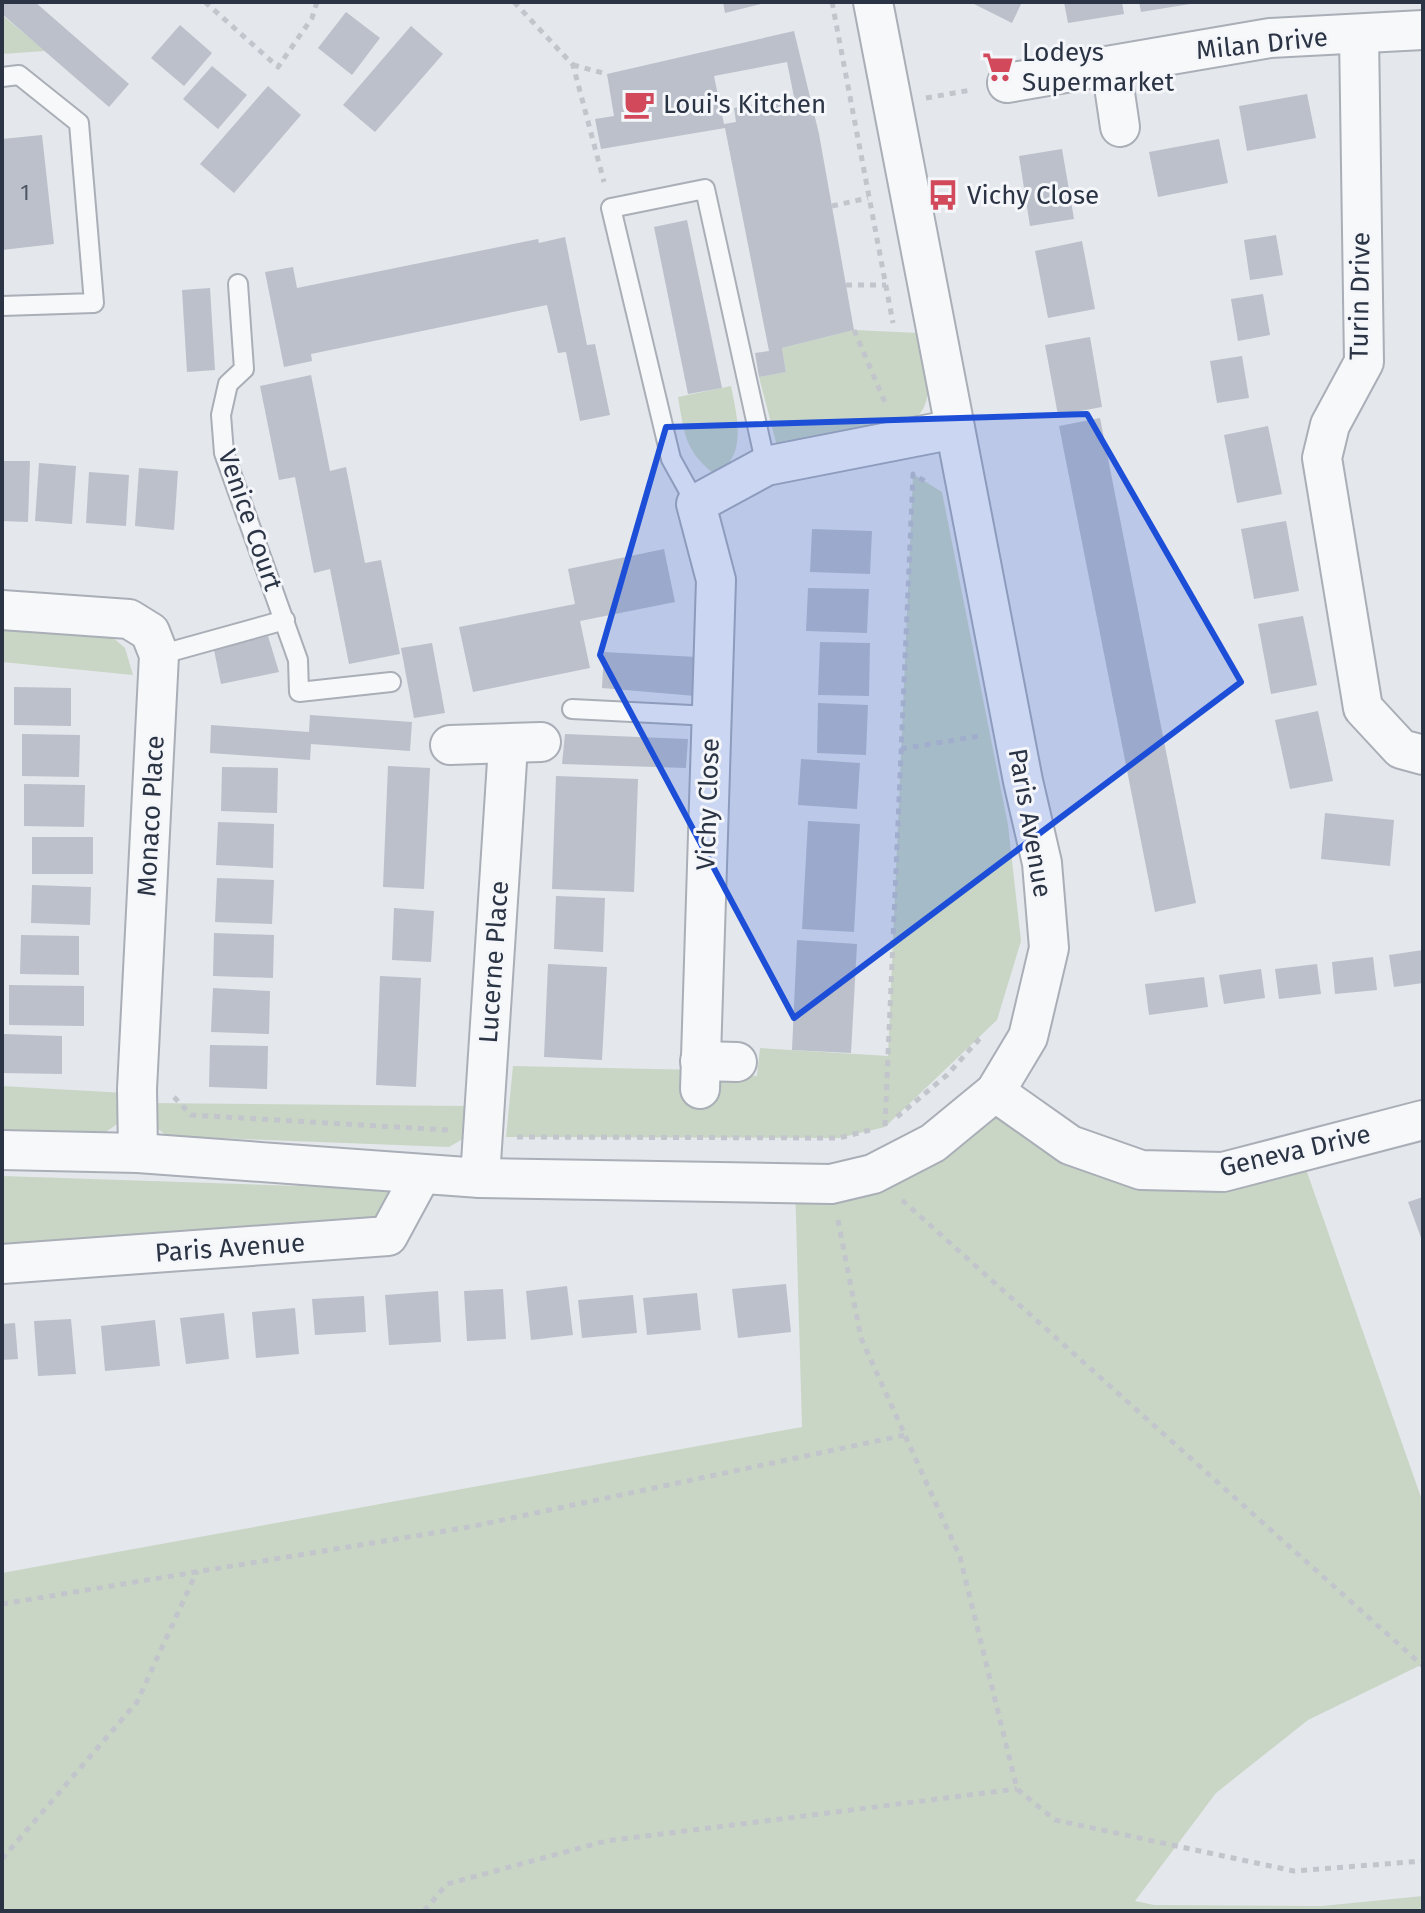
<svg xmlns="http://www.w3.org/2000/svg" width="1425" height="1913" font-family="'Fira Sans',sans-serif">
	<style>
		.green { fill: #c9d6c5 }
		.building { fill: #bbc0ca; fill-rule: evenodd }
		.lines { fill: none; stroke-linecap: round; stroke-linejoin: round }
		.lane-casing { stroke: #a9aeb7; stroke-width: 22 }
		.street-casing { stroke: #a9aeb7; stroke-width: 42 }
		.path { stroke: #c2c5cb; stroke-width: 5; stroke-dasharray: 6 6; stroke-linecap: butt }
		.lane { stroke: #f7f8fa; stroke-width: 18 }
		.street { stroke: #f7f8fa; stroke-width: 38 }
		.marked { fill: #1d4ed8; fill-opacity: 0.2; stroke: #1d4ed8; stroke-width: 6; stroke-linejoin: round }
		.labels { text-anchor: middle; dominant-baseline: central; stroke-width: 6; stroke-linejoin: round; paint-order: stroke }
		.number-label { font-size: 22px; fill: #4f5766 }
		.street-label { font-size: 26px; fill: #2b3445; stroke: #f4f6f9 }
		.poi-label { font-size: 26px; fill: #2b3445; stroke: #f4f6f9; text-anchor: start }
	</style>
	<rect width="100%" height="100%" fill="#e4e7ec"/>
	<g class="green">
		<polygon points="2,15 45,51 2,54"/>
		<path d="M854 330 918 333C923 362 940 400 913 420L778 450 759 377 786 372 782 348Z"/>
		<path d="M731 386C737 416 749 461 713 473 684 450 684 431 678 397Z"/>
		<polygon points="913,474 942,492 1008,825 1021,941 997,1020 885,1127 839,1138 506,1137 513,1066 701,1070 757,1076 760,1048 888,1056"/>
		<polygon points="2,623 111,636 125,648 133,675 2,662"/>
		<polygon points="2,1086 125,1093 120,1122 100,1136 2,1133"/>
		<polygon points="995,1092 1141,1170 1300,1152 1423,1503 1423,1664 1308,1720 1216,1793 1135,1901 1154,1905 1322,1906 1423,1896 1423,1911 2,1911 2,1573 802,1427 795,1183 831,1184"/>
		<polygon points="147,1103 469,1106 466,1137 449,1147 167,1136 157,1128"/>
		<polygon points="2,1176 389,1189 378,1223 2,1248"/>
	</g>
	<g class="building">
		<polygon points="2,2 35,2 129,84 109,107 2,14"/>
		<polygon points="723,2 765,2 765,3 725,13"/>
		<polygon points="970,2 1022,2 1012,23"/>
		<polygon points="1064,2 1122,2 1124,14 1068,23"/>
		<polygon points="1139,2 1190,2 1190,4 1141,12"/>
		<polygon points="346,12 380,38 352,75 318,48"/>
		<polygon points="180,25 212,53 184,86 151,58"/>
		<polygon points="411,26 443,54 375,132 343,105"/>
		<path d="M794 31 819 134 854 330 782 348 786 372 759 377 755 353 769 351 725 128 601 149 595 119 614 116 607 74ZM787 62 794 97 734 108 736 122 724 124 714 76Z"/>
		<polygon points="212,66 247,95 218,129 183,99"/>
		<polygon points="268,86 301,115 234,193 200,164"/>
		<polygon points="1307,94 1316,138 1247,151 1239,106"/>
		<polygon points="42,135 54,244 2,250 2,139"/>
		<polygon points="1219,139 1228,183 1158,197 1149,152"/>
		<polygon points="1062,149 1074,219 1030,226 1019,156"/>
		<polygon points="687,220 722,388 688,394 654,227"/>
		<polygon points="1276,235 1283,275 1250,280 1244,240"/>
		<polygon points="565,237 587,345 595,344 610,415 580,421 566,352 558,353 547,305 311,354 312,361 284,367 265,272 293,267 297,288 538,239 539,243"/>
		<polygon points="1082,241 1095,309 1048,318 1035,251"/>
		<polygon points="210,288 215,370 187,372 182,290"/>
		<polygon points="1263,294 1270,335 1238,341 1231,299"/>
		<polygon points="1090,337 1102,407 1058,415 1045,345"/>
		<polygon points="1242,356 1249,398 1217,403 1210,361"/>
		<polygon points="311,375 330,471 346,467 365,563 381,560 400,654 349,664 330,569 314,573 295,477 279,480 260,386"/>
		<polygon points="1100,418 1196,903 1155,912 1059,426"/>
		<polygon points="1268,426 1282,494 1237,503 1224,435"/>
		<polygon points="2,461 30,461 28,522 2,521"/>
		<polygon points="39,463 76,466 72,524 35,521"/>
		<polygon points="139,468 178,471 174,530 135,526"/>
		<polygon points="89,472 129,475 126,526 86,523"/>
		<polygon points="1286,521 1299,591 1254,599 1241,529"/>
		<polygon points="812,529 872,531 870,574 810,572"/>
		<polygon points="664,549 675,602 580,621 590,668 473,692 459,627 575,604 568,569"/>
		<polygon points="808,588 869,589 867,633 806,631"/>
		<polygon points="1303,616 1317,685 1271,694 1258,624"/>
		<polygon points="268,636 279,672 221,684 214,650"/>
		<polygon points="820,642 870,643 869,696 818,695"/>
		<polygon points="432,643 445,713 414,718 401,648"/>
		<polygon points="604,652 697,657 695,696 602,688"/>
		<polygon points="14,687 71,688 71,726 14,725"/>
		<polygon points="818,703 868,705 866,755 817,753"/>
		<polygon points="1318,711 1333,781 1290,789 1275,720"/>
		<polygon points="310,715 412,722 410,751 311,744 310,760 210,753 211,725 309,732"/>
		<polygon points="22,734 80,735 79,777 22,776"/>
		<polygon points="565,734 688,739 686,768 562,764"/>
		<polygon points="801,759 860,763 857,809 798,805"/>
		<polygon points="388,766 430,768 424,889 383,887"/>
		<polygon points="222,767 278,768 277,813 221,811"/>
		<polygon points="556,776 638,779 634,892 552,889"/>
		<polygon points="24,784 85,785 84,827 24,826"/>
		<polygon points="1325,813 1394,820 1390,866 1321,859"/>
		<polygon points="808,821 860,824 854,932 802,929"/>
		<polygon points="218,822 274,824 273,868 216,865"/>
		<rect x="32" y="837" width="61" height="37"/>
		<polygon points="217,878 274,880 272,924 215,922"/>
		<polygon points="32,885 91,887 90,925 31,923"/>
		<polygon points="556,896 605,898 603,952 554,949"/>
		<polygon points="394,908 434,911 431,962 392,960"/>
		<polygon points="214,933 274,935 273,978 213,976"/>
		<polygon points="21,935 79,936 79,975 20,974"/>
		<polygon points="797,940 857,944 851,1053 792,1050"/>
		<polygon points="1423,950 1423,983 1394,987 1389,955"/>
		<polygon points="1373,957 1377,990 1335,994 1332,962"/>
		<polygon points="548,964 607,967 602,1060 544,1057"/>
		<polygon points="1317,964 1321,994 1279,999 1275,969"/>
		<polygon points="1261,969 1265,998 1224,1004 1219,975"/>
		<polygon points="380,976 421,978 416,1087 376,1085"/>
		<polygon points="1204,977 1208,1007 1149,1015 1145,984"/>
		<polygon points="9,985 84,986 84,1026 9,1025"/>
		<polygon points="213,988 270,991 269,1034 211,1032"/>
		<polygon points="3,1034 62,1036 62,1074 2,1073"/>
		<polygon points="210,1045 268,1046 267,1089 209,1087"/>
		<polygon points="1423,1197 1423,1243 1408,1202"/>
		<polygon points="786,1284 791,1332 738,1338 732,1289"/>
		<polygon points="567,1286 573,1335 531,1340 526,1291"/>
		<polygon points="503,1289 506,1339 467,1341 464,1291"/>
		<polygon points="438,1291 441,1342 389,1345 385,1295"/>
		<polygon points="697,1293 701,1330 647,1335 643,1298"/>
		<polygon points="633,1295 637,1333 582,1338 578,1300"/>
		<polygon points="364,1296 366,1332 315,1335 312,1299"/>
		<polygon points="295,1308 299,1354 256,1358 252,1312"/>
		<polygon points="224,1313 229,1359 186,1364 180,1318"/>
		<polygon points="71,1319 76,1374 38,1376 34,1321"/>
		<polygon points="155,1320 160,1366 105,1371 101,1326"/>
		<polygon points="15,1323 18,1359 2,1360 2,1324"/>
	</g>
	<g class="lines">
		<defs>
			<g id="lane">
				<polyline points="2,77 19,75 79,123 94,303 2,306"/>
				<polyline points="238,284 244,369 228,384 221,415 224,453 298,660 299,692 391,682"/>
				<polyline points="696,504 671,459 611,208 705,189 766,466"/>
				<polyline points="159,655 285,620"/>
				<polyline points="572,709 711,716"/>
			</g>
			<g id="street">
				<polyline points="1359,35 1364,362 1330,425 1322,458 1363,708 1401,749 1423,755"/>
				<polyline points="1111,66 1120,127"/>
				<polyline points="1007,83 1270,38 1423,30"/>
				<polyline points="2,610 129,619 150,632 159,655 137,1089 138,1153"/>
				<polyline points="450,745 541,742"/>
				<polyline points="700,1061 737,1062"/>
				<polyline points="700,1089 716,580 696,504 766,466 955,429"/>
				<polyline points="995,1092 1070,1145 1141,1170 1223,1172 1423,1120"/>
				<polyline points="2,1150 138,1153 480,1178 831,1184 873,1174 933,1143 995,1092 1028,1037 1049,948 1042,863 1023,781 873,2"/>
				<polyline points="480,1178 508,746"/>
				<polyline points="2,1264 388,1236 421,1175"/>
			</g>
		</defs>
		<use href="#lane" class="lane-casing"/>
		<use href="#street" class="street-casing"/>
		<g class="path">
			<polyline points="205,2 278,67 312,18 317,2"/>
			<polyline points="514,2 573,65 604,182"/>
			<polyline points="832,2 893,323"/>
			<polyline points="573,65 607,74"/>
			<polyline points="926,98 971,90"/>
			<polyline points="832,206 868,198"/>
			<polyline points="846,285 886,285"/>
			<polyline points="854,330 887,407"/>
			<polyline points="901,749 979,736"/>
			<polyline points="174,1097 191,1115 448,1130"/>
			<polyline points="897,1117 947,1075 982,1036"/>
			<polyline points="885,1126 913,474 928,483"/>
			<polyline points="517,1137 839,1138 870,1130"/>
			<polyline points="902,1200 1423,1666"/>
			<polyline points="838,1220 861,1338 960,1557 1017,1789 1055,1820 1294,1871 1423,1861"/>
			<polyline points="2,1604 469,1527 905,1435"/>
			<polyline points="2,1859 137,1702 197,1571"/>
			<polyline points="424,1911 447,1884 606,1841 1017,1789"/>
		</g>
		<use href="#lane" class="lane"/>
		<use href="#street" class="street"/>
	</g>
	<path class="marked" d="M1087 414 1241 682 794 1018 600 655 666 427Z"/>
	<defs>
		<symbol id="supermarket-bare" viewBox="-9 -9 18 18"><path d="M-6-5.5h2.5l.6 2H6L4.5 2H-2.5L-4.4-4H-6ZM-1.5 3.2a1.3 1.3 0 1 0 .1 0ZM3 3.2a1.3 1.3 0 1 0 .1 0Z" fill="#d1495b" stroke="#f4f6f9" stroke-width="2.5" paint-order="stroke"/></symbol>
		<symbol id="cafe-bare" viewBox="-9 -9 18 18"><path d="M-5.5-4.5H6V0H3Q3 3.5 0 3.5H-2.5Q-5.5 3.5-5.5 0ZM3-3.2v2h1.7v-2ZM-6 4.5H4V6H-6Z" fill="#d1495b" stroke="#f4f6f9" stroke-width="2.5" paint-order="stroke"/></symbol>
		<symbol id="bus-bare" viewBox="-9 -9 18 18"><path d="M-5-6H5V4H4V6H2V4H-2V6H-4V4H-5ZM-3.5-4V0h7V-4ZM-3.5 1.2v1.5H-2V1.2ZM2 1.2v1.5H3.5V1.2Z" fill="#d1495b" stroke="#f4f6f9" stroke-width="2.5" paint-order="stroke"/></symbol>
	</defs>
	<g fill-rule="evenodd">
		<use href="#supermarket-bare" x="976" y="45" width="44" height="44"/>
		<use href="#cafe-bare" x="617" y="82" width="44" height="44"/>
		<use href="#bus-bare" x="921" y="173" width="44" height="44"/>
	</g>
	<g class="labels">
		<g class="number-label">
			<text x="25" y="192">1</text>
		</g>
		<g class="street-label">
			<text transform="translate(1262 44) rotate(-6)">Milan Drive</text>
			<text transform="translate(1360 296) rotate(-89)">Turin Drive</text>
			<text transform="translate(250 520) rotate(71)">Venice Court</text>
			<text transform="translate(708 804) rotate(-88)">Vichy Close</text>
			<text transform="translate(151 816) rotate(-87)">Monaco Place</text>
			<text transform="translate(1030 823) rotate(80)">Paris Avenue</text>
			<text transform="translate(494 962) rotate(-86)">Lucerne Place</text>
			<text transform="translate(1295 1151) rotate(-13)">Geneva Drive</text>
			<text transform="translate(230 1248) rotate(-4)">Paris Avenue</text>
		</g>
		<g class="poi-label">
			<text x="1022" y="52">Lodeys<tspan x="1022" dy="30">Supermarket</tspan></text>
			<text x="663" y="104">Loui's Kitchen</text>
			<text x="967" y="195">Vichy Close</text>
		</g>
	</g>
	<rect width="1425" height="1913" fill="none" stroke="#2b3445" stroke-width="8"/>
</svg>
